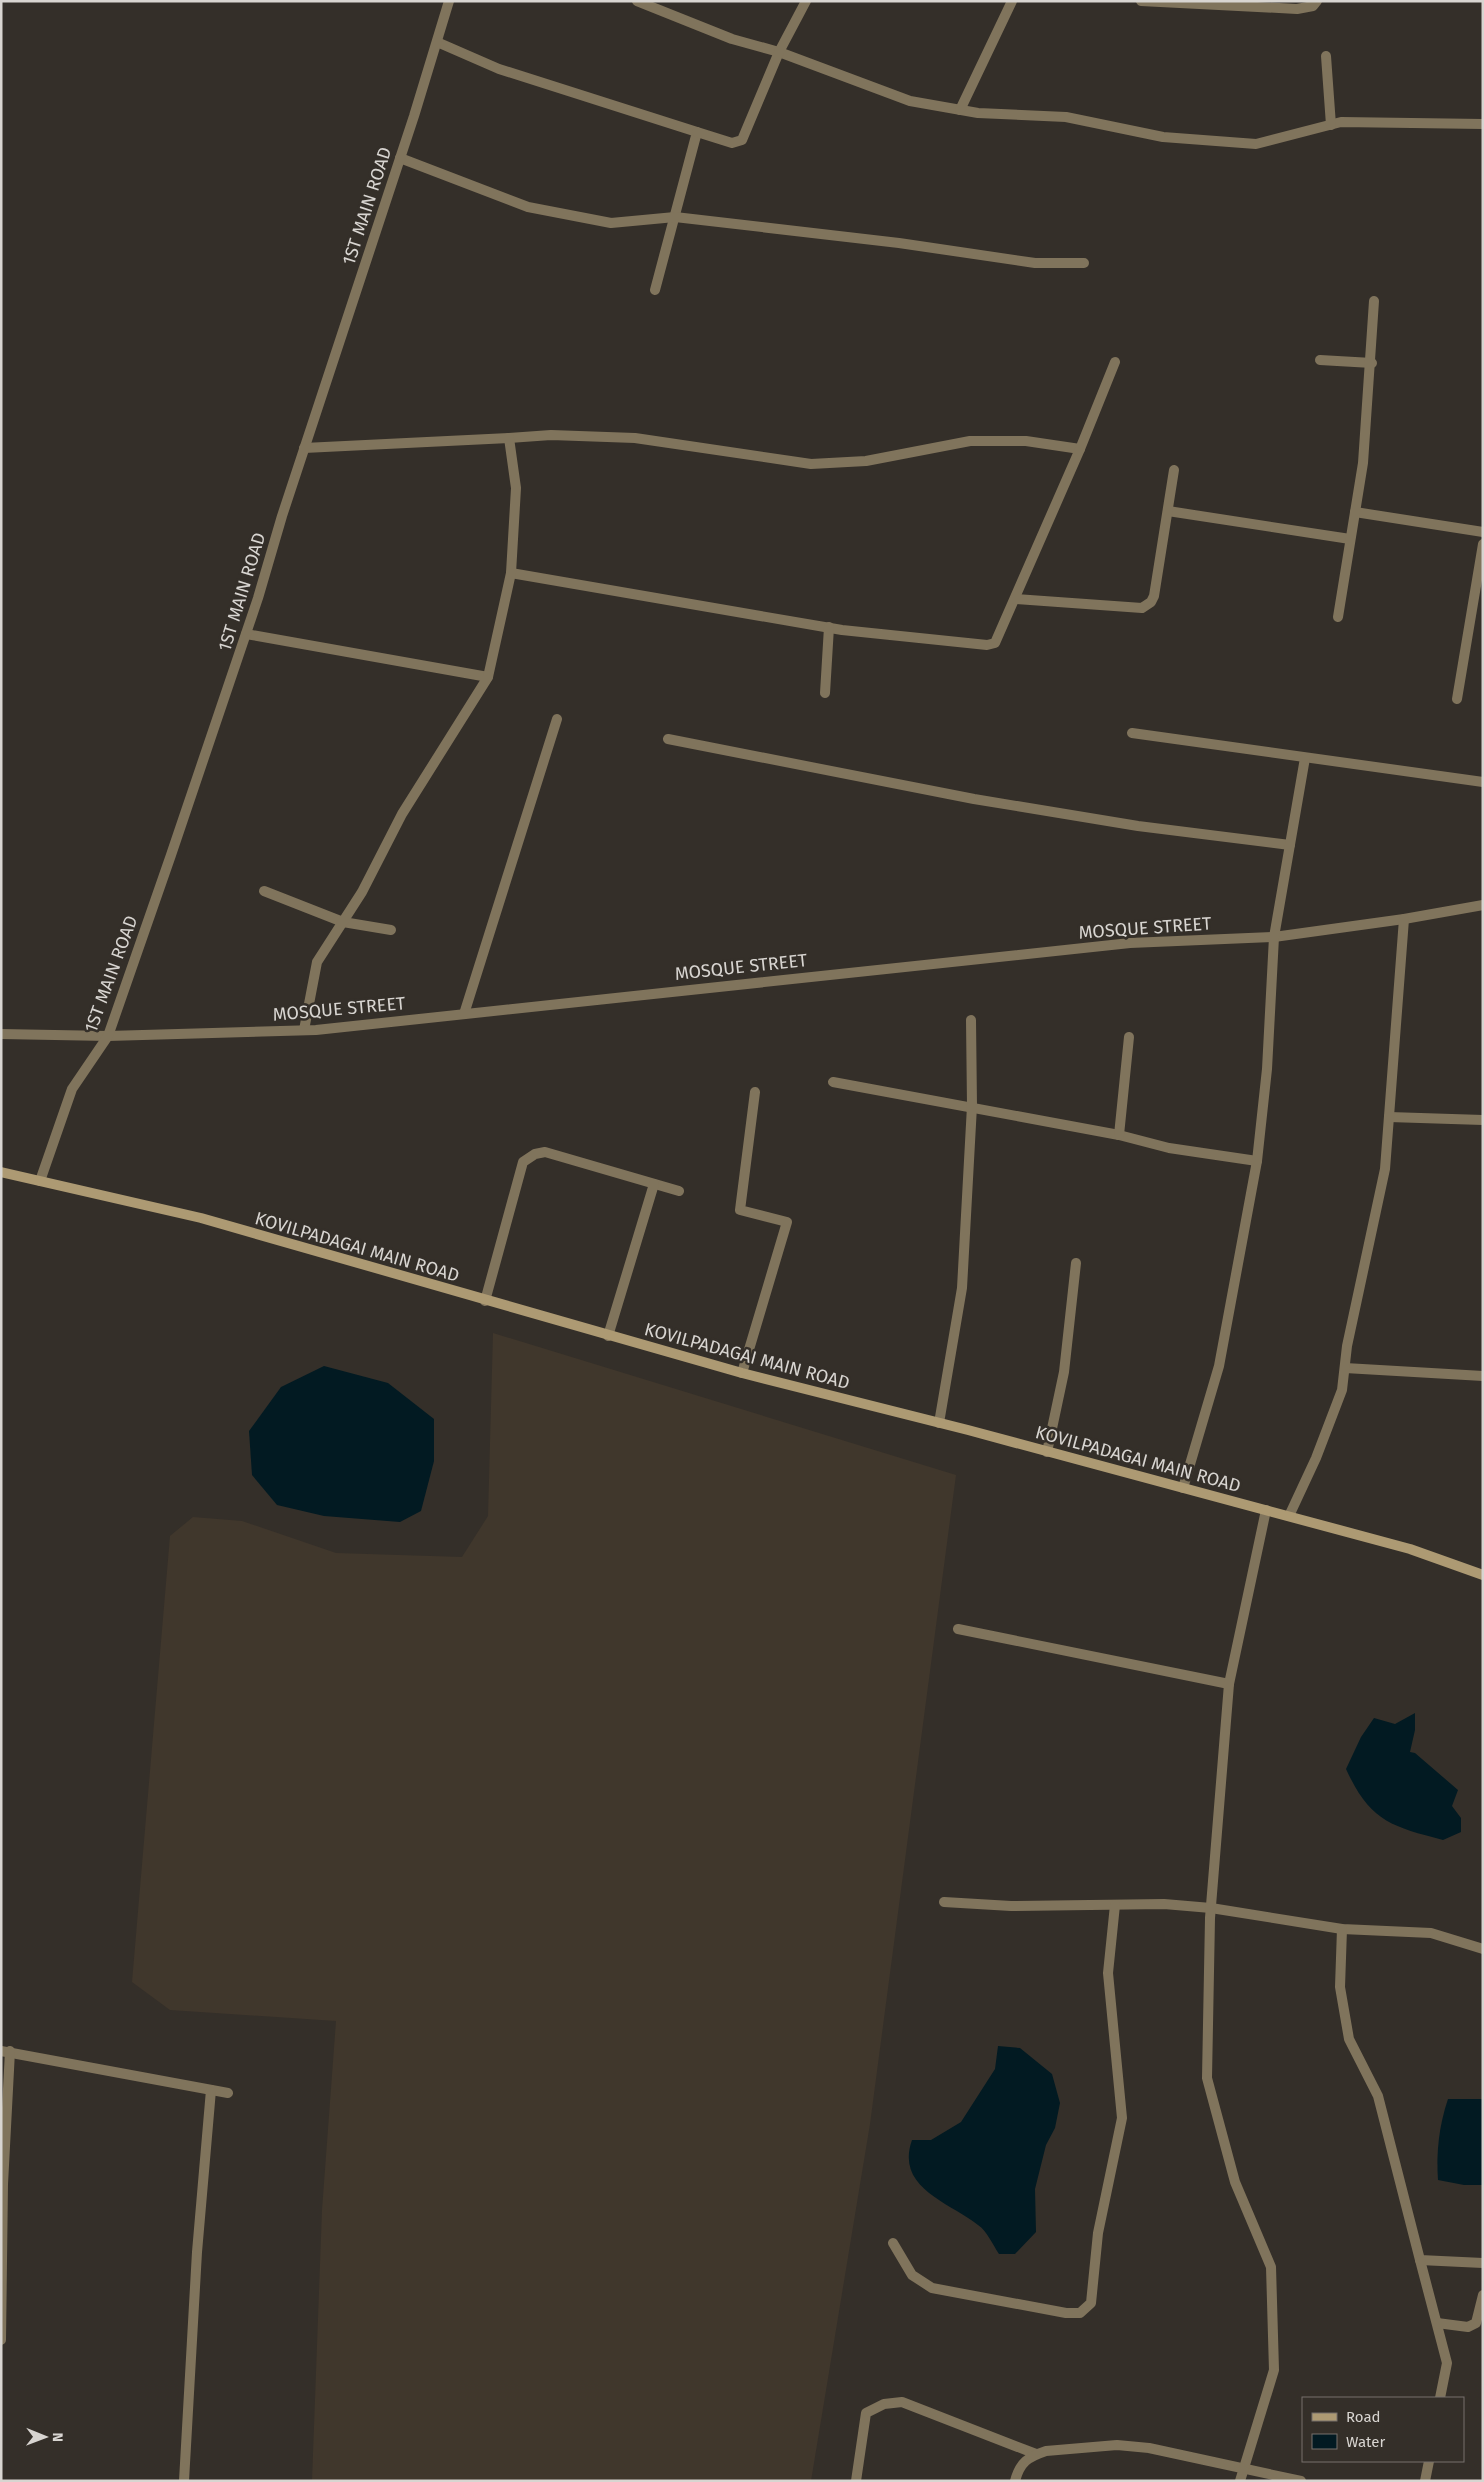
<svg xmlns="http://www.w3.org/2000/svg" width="1484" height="2482" font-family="'Fira Sans',sans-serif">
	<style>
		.built { fill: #40372c }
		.water { fill: #021a22 }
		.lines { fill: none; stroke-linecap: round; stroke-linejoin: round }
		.service { stroke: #80745c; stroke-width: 10 }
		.minor { stroke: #80745c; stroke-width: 10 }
		.secondary { stroke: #ad9a73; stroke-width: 10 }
		.labels { text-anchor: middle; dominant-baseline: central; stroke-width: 5; stroke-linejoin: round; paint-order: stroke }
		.street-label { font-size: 18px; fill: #d8d5d1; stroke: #342f29 }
	</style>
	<rect width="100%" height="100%" fill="#342f29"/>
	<polygon class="built" points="493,1333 956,1475 870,2124 811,2481 312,2481 322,2210 336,2021 170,2010 132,1982 170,1536 193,1517 242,1521 336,1553 462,1557 488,1516"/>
	<g class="water">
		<polygon points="324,1366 388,1383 434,1419 434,1461 421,1511 400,1522 324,1516 277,1505 252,1475 249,1431 281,1387"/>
		<path d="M1415 1713V1730L1410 1752 1415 1753 1458 1790 1452 1806 1461 1818V1832L1443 1840C1390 1826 1370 1821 1346 1769L1361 1737 1374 1718 1395 1724Z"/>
		<path d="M998 2046 1020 2048 1052 2074 1060 2103 1055 2128 1046 2145 1035 2189 1036 2232 1015 2254H999C993 2245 987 2231 978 2225 949 2202 895 2188 912 2140H931L961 2122 995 2069Z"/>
		<path d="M1448 2099H1483V2185H1464L1438 2180C1436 2152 1439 2126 1448 2099Z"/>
	</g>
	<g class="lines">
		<g class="service">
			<polyline points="464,1014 557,719"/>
			<polyline points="1,2051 228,2093"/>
			<polyline points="1,2340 3,2184 10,2051"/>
			<polyline points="184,2481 197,2252 211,2090"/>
		</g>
		<g class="minor">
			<polyline points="637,1 732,39 779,52 910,101 978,113 1066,117 1163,137 1256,144 1341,122 1483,124"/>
			<polyline points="1141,1 1297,9 1313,6 1317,1"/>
			<polyline points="437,42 499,69 697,132 655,290"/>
			<polyline points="1326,56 1331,125"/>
			<polyline points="960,110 1012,1"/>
			<polyline points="697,132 732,143 742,140 779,52 806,1"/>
			<polyline points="400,158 528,207 611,223 675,217 899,243 1035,263 1084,263"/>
			<polyline points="1320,360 1372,363"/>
			<polyline points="509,438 551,435 635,438 811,464 866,461 970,441 1026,441 1080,449"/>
			<polyline points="1168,511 1350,539"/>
			<polyline points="1355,512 1483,532"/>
			<polyline points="511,573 842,630 987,645 995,643 1080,449 1115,362"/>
			<polyline points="1015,599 1142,608 1151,602 1154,596 1174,470"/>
			<polyline points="1338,617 1363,463 1374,301"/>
			<polyline points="246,634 488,677"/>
			<polyline points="825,693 829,627"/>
			<polyline points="1457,699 1483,544"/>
			<polyline points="1132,733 1483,782"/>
			<polyline points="668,739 974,799 1138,826 1290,845"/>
			<polyline points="264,891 343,922 391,930"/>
			<polyline points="304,1030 317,962 362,892 402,814 488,677 511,573 516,488 509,438 304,448"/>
			<polyline points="1,1034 108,1036 316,1030 1130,943 1274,937 1404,919 1483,905"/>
			<polyline points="833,1082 1119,1135 1169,1148 1257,1161"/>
			<polyline points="1389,1117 1483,1120"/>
			<polyline points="1119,1135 1129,1037"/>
			<polyline points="40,1181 72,1089 108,1036 171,855 258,598 282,516 414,116 449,1"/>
			<polyline points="485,1301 523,1162 535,1154 545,1152 679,1191"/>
			<polyline points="608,1336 654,1184"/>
			<polyline points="1345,1368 1483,1376"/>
			<polyline points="742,1373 787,1222 740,1210 755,1092"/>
			<polyline points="939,1423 962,1288 972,1106 971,1020"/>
			<polyline points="1047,1452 1064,1372 1076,1263"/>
			<polyline points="1183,1488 1219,1366 1257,1161 1267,1069 1274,937 1305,758"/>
			<polyline points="1289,1516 1316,1458 1342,1390 1347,1346 1385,1169 1404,919"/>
			<polyline points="958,1629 1229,1684"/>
			<polyline points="944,1902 1011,1906 1164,1904 1211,1908 1342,1929 1431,1933 1483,1949"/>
			<polyline points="1342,1929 1340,1987 1349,2039 1378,2096 1420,2260 1483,2263"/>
			<polyline points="893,2243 912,2275 932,2288 1066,2313 1080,2313 1091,2303 1098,2233 1122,2118 1108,1973 1115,1905"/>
			<polyline points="1420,2260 1447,2363 1440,2398"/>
			<polyline points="1437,2323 1468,2327 1476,2323 1483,2295"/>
			<polyline points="856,2481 866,2413 884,2404 902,2402 1036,2454"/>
			<path d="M1015 2481C1020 2462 1028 2457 1046 2451L1117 2445 1149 2448 1301 2481"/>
			<polyline points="1240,2481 1274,2370 1271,2267 1235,2182 1207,2078 1210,1918 1229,1684 1266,1510"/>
			<polyline points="1425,2481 1429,2461"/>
		</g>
		<polyline class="secondary" points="1,1172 201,1218 742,1373 968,1430 1410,1549 1483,1575"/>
	</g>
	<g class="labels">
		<g class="street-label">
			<text transform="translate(367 206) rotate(-72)">1ST MAIN ROAD</text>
			<text transform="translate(242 592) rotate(-73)">1ST MAIN ROAD</text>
			<text transform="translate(1145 928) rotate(-4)">MOSQUE STREET</text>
			<text transform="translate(741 967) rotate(-6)">MOSQUE STREET</text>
			<text transform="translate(111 974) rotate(-70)">1ST MAIN ROAD</text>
			<text transform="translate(339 1009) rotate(-5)">MOSQUE STREET</text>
			<text transform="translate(357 1247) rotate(16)">KOVILPADAGAI MAIN ROAD</text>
			<text transform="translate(747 1356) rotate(15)">KOVILPADAGAI MAIN ROAD</text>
			<text transform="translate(1138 1459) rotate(15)">KOVILPADAGAI MAIN ROAD</text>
		</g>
	</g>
	<rect width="1484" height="2482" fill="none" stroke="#d8d5d1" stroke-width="5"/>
	<rect x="1302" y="2397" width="162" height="65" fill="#342f29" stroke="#76716c"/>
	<rect x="1312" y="2413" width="25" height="8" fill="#ad9a73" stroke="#76716c"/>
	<text x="1346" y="2422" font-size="15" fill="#d8d5d1">Road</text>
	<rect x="1312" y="2434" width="25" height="15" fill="#021a22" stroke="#76716c"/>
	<text x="1346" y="2447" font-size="15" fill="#d8d5d1">Water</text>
	<g transform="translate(45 2437) rotate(91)" stroke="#342f29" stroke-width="4" paint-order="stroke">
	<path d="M0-4L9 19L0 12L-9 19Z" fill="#d8d5d1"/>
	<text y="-8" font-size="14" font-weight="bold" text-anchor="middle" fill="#d8d5d1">N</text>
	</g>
</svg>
